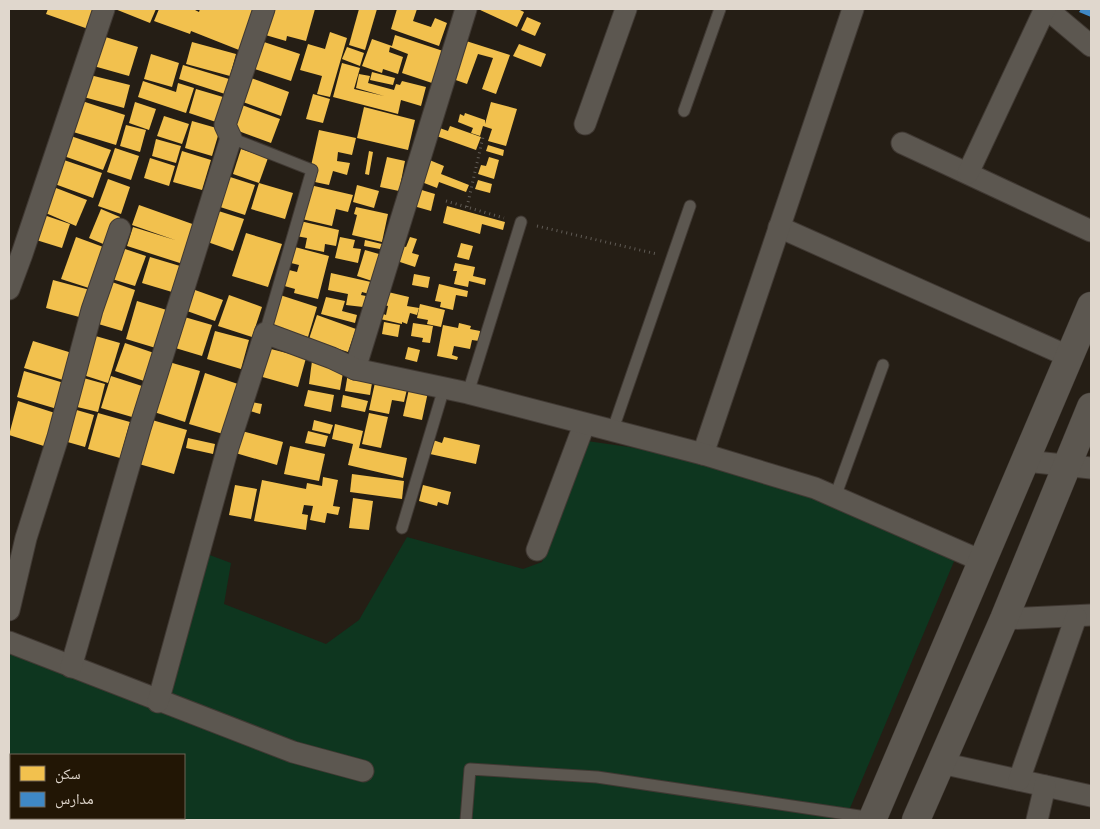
<svg xmlns="http://www.w3.org/2000/svg" width="1100" height="829" font-family="'Fira Sans Condensed','Noto Naskh Arabic',sans-serif">
	<style>
		.green { fill: #0e361f; fill-rule: evenodd }
		.homes { fill: #f2c14e }
		.schools { fill: #3f88c5 }
		.lines { fill: none; stroke-linecap: round; stroke-linejoin: round }
		.lane-casing { stroke: #403933; stroke-width: 13 }
		.street-casing { stroke: #403933; stroke-width: 23 }
		.secondary-casing { stroke: #403933; stroke-width: 29 }
		.path { stroke: #605b55; stroke-width: 3; stroke-dasharray: 1 4; stroke-linecap: butt }
		.lane { stroke: #5c5750; stroke-width: 11 }
		.street { stroke: #5c5750; stroke-width: 21 }
		.secondary { stroke: #5c5750; stroke-width: 28 }
	</style>
	<rect width="100%" height="100%" fill="#251e15"/>
	<path class="green" d="M587 441 629 447 702 462 808 493 955 559 845 820H9V642L158 702 199 551 231 563 224 604 326 644 359 620 407 537 523 569 542 562ZM11 755H184V818H11Z"/>
	<g class="homes">
		<polygon points="48,9 99,9 91,30 46,14"/>
		<polygon points="115,9 156,9 150,23"/>
		<polygon points="159,9 193,9 199,12 200,9 255,9 239,50 191,31 190,34 154,21"/>
		<polygon points="269,9 315,9 306,41 287,36 286,41 262,34"/>
		<polygon points="359,9 377,9 365,50 349,45"/>
		<polygon points="397,9 417,9 413,21 431,27 435,18 447,23 439,46 391,29"/>
		<polygon points="478,9 518,9 524,12 517,27"/>
		<polygon points="527,17 541,23 535,36 521,30"/>
		<polygon points="330,32 347,38 330,97 317,94 322,76 300,70 308,44 325,49"/>
		<polygon points="99,35 138,47 129,76 90,65"/>
		<polygon points="395,35 443,51 432,83 402,73 408,54 390,47 389,52 403,57 398,74 383,69 382,73 362,66 372,39 392,46"/>
		<polygon points="463,40 510,55 496,94 482,89 493,58 478,54 467,84 450,78"/>
		<polygon points="261,41 300,54 291,81 252,68"/>
		<polygon points="192,42 236,54 230,76 186,64"/>
		<polygon points="519,44 546,54 541,67 513,56"/>
		<polygon points="347,47 364,53 360,66 342,59"/>
		<polygon points="151,54 179,63 172,87 144,79"/>
		<polygon points="342,63 360,68 354,89 384,96 356,88 359,74 370,76 368,83 394,90 396,84 400,85 402,81 426,87 421,106 401,100 398,114 333,97"/>
		<polygon points="183,65 229,79 225,94 179,79"/>
		<polygon points="372,72 395,78 393,85 370,80"/>
		<polygon points="86,74 130,85 124,108 80,96"/>
		<polygon points="251,78 289,92 281,116 243,102"/>
		<polygon points="143,81 176,92 178,83 194,88 186,113 138,97"/>
		<polygon points="196,89 223,97 216,122 189,113"/>
		<polygon points="313,94 330,99 323,123 306,119"/>
		<polygon points="79,100 125,115 116,145 70,131"/>
		<polygon points="135,102 156,109 149,130 129,123"/>
		<polygon points="491,102 517,109 506,146 488,141 492,129 483,126 480,136 471,133 473,128 458,122 460,114 464,116 465,113 485,120 485,124"/>
		<polygon points="242,105 280,119 271,143 233,129"/>
		<polygon points="364,107 415,120 408,150 357,138"/>
		<polygon points="164,116 189,124 182,144 157,136"/>
		<polygon points="192,121 220,129 212,156 185,148"/>
		<polygon points="126,125 146,130 140,152 120,146"/>
		<polygon points="434,126 448,131 450,126 481,137 476,150 431,134"/>
		<polygon points="319,130 356,138 352,155 338,152 337,161 350,163 347,175 333,171 329,185 315,182 318,168 311,166"/>
		<polygon points="68,135 111,150 103,170 61,155"/>
		<polygon points="156,139 181,146 176,163 152,156"/>
		<polygon points="488,145 504,150 503,156 486,151"/>
		<polygon points="115,148 139,156 131,180 107,172"/>
		<polygon points="241,149 268,158 259,183 233,174"/>
		<polygon points="182,151 211,160 202,190 173,182"/>
		<polygon points="369,151 373,152 369,175 365,174"/>
		<polygon points="387,157 405,161 399,191 380,187"/>
		<polygon points="489,157 499,160 494,179 478,174 481,165 486,166"/>
		<polygon points="150,158 175,166 169,186 144,178"/>
		<polygon points="61,159 102,173 93,198 52,183"/>
		<polygon points="427,159 444,166 441,174 469,185 466,192 439,182 437,188 419,181"/>
		<polygon points="227,176 255,185 245,215 217,206"/>
		<polygon points="108,179 130,187 121,214 98,206"/>
		<polygon points="478,180 492,184 490,193 475,189"/>
		<polygon points="259,183 293,193 285,219 251,209"/>
		<polygon points="310,185 353,195 348,212 336,209 332,226 302,219"/>
		<polygon points="357,185 379,191 374,208 353,202"/>
		<polygon points="51,186 87,200 76,226 41,211"/>
		<polygon points="415,188 435,194 431,211 410,205"/>
		<polygon points="139,205 198,226 183,264 127,246 133,227 175,240 132,225"/>
		<polygon points="447,206 505,222 503,230 482,224 480,234 443,223"/>
		<polygon points="356,207 388,214 382,242 352,235 357,215 354,214"/>
		<polygon points="101,209 120,217 108,246 89,238"/>
		<polygon points="212,209 244,219 233,251 202,240"/>
		<polygon points="41,214 70,224 62,248 33,239"/>
		<polygon points="300,221 339,230 336,246 325,244 324,252 305,248 307,238 296,236"/>
		<polygon points="246,233 282,244 268,287 232,276"/>
		<polygon points="76,237 106,248 92,289 61,279"/>
		<polygon points="340,237 355,240 353,248 361,249 358,263 335,258"/>
		<polygon points="410,237 417,239 412,253 419,255 415,267 391,259 396,244 406,247"/>
		<polygon points="365,240 382,244 380,249 364,246"/>
		<polygon points="461,243 473,246 469,260 457,257"/>
		<polygon points="291,246 329,256 318,299 294,293 295,289 281,285 285,269 297,272 299,265 287,262"/>
		<polygon points="122,248 146,256 135,286 112,279"/>
		<polygon points="365,250 379,254 372,281 357,276"/>
		<polygon points="150,257 180,266 172,292 142,283"/>
		<polygon points="455,263 475,267 473,276 486,279 485,285 469,281 468,287 454,284 457,271 453,271"/>
		<polygon points="331,273 371,282 369,294 362,292 361,295 366,296 363,307 346,305 348,294 328,290"/>
		<polygon points="414,274 430,277 428,288 412,285"/>
		<polygon points="53,280 90,290 83,318 46,308"/>
		<polygon points="109,281 135,290 122,331 95,323"/>
		<polygon points="439,284 468,291 467,297 456,295 453,310 440,307 441,302 435,301"/>
		<polygon points="195,290 223,300 215,321 187,311"/>
		<polygon points="388,292 409,297 407,306 419,308 417,315 410,313 407,324 402,322 402,324 376,318 378,312 386,315 388,306 378,303"/>
		<polygon points="229,295 262,307 252,337 218,326"/>
		<polygon points="280,295 317,307 308,337 270,326"/>
		<polygon points="326,297 345,301 342,311 357,315 355,323 321,314"/>
		<polygon points="137,301 170,311 159,349 126,339"/>
		<polygon points="420,304 445,310 441,327 427,324 428,320 417,318"/>
		<polygon points="317,315 356,329 348,352 309,339"/>
		<polygon points="181,316 212,325 202,356 172,347"/>
		<polygon points="384,322 400,325 398,337 382,334"/>
		<polygon points="413,323 433,326 430,343 422,342 423,338 411,336"/>
		<polygon points="459,323 471,326 470,329 480,331 479,341 472,340 470,349 454,346 452,355 458,357 457,360 437,356 443,325 458,328"/>
		<polygon points="215,331 249,340 241,369 207,359"/>
		<polygon points="92,335 120,343 108,383 80,374"/>
		<polygon points="33,341 72,353 63,380 24,368"/>
		<polygon points="125,343 154,353 144,381 115,371"/>
		<polygon points="408,347 420,350 417,362 405,359"/>
		<polygon points="267,348 306,358 298,387 259,376"/>
		<polygon points="312,361 344,367 340,390 309,384"/>
		<polygon points="169,362 200,371 185,422 154,412"/>
		<polygon points="24,371 64,383 57,409 17,397"/>
		<polygon points="205,373 238,384 223,434 189,424"/>
		<polygon points="348,373 373,377 370,395 345,391"/>
		<polygon points="111,376 142,386 132,417 101,408"/>
		<polygon points="80,377 105,384 98,412 73,406"/>
		<polygon points="376,378 408,385 404,402 392,400 389,414 369,410"/>
		<polygon points="409,389 428,392 422,420 403,416"/>
		<polygon points="308,390 334,395 331,412 304,406"/>
		<polygon points="343,395 368,401 365,412 341,407"/>
		<polygon points="18,401 58,414 47,447 9,435"/>
		<polygon points="252,402 262,404 260,414 250,411"/>
		<polygon points="73,409 94,415 85,447 64,441"/>
		<polygon points="98,413 130,422 120,458 88,449"/>
		<polygon points="369,413 388,417 381,448 362,444"/>
		<polygon points="152,420 187,430 174,474 139,464"/>
		<polygon points="314,420 333,425 330,434 312,430"/>
		<polygon points="335,424 363,431 359,448 407,458 403,478 348,465 353,444 332,439"/>
		<polygon points="238,430 283,442 277,465 232,452"/>
		<polygon points="308,431 328,436 325,447 305,443"/>
		<polygon points="444,437 480,445 476,464 430,454 433,440 442,443"/>
		<polygon points="188,438 215,444 213,454 186,448"/>
		<polygon points="290,446 325,454 319,481 284,474"/>
		<polygon points="352,474 404,481 402,499 350,492"/>
		<polygon points="323,477 338,480 333,506 340,507 338,515 327,513 325,523 310,520 313,506 304,505 302,514 308,515 306,530 254,521 262,480 306,489 307,483 322,486"/>
		<polygon points="235,485 257,489 251,519 229,515"/>
		<polygon points="423,485 451,492 448,505 438,502 437,506 419,501"/>
		<polygon points="353,498 373,501 369,530 349,528"/>
	</g>
	<polygon class="schools" points="1081,9 1091,9 1091,17 1079,12"/>
	<g class="lines">
		<defs>
			<g id="lane">
				<polyline points="684,111 720,9"/>
				<polyline points="231,138 312,170 265,333"/>
				<polyline points="468,393 521,222"/>
				<polyline points="612,432 690,206"/>
				<polyline points="835,497 883,365"/>
				<polyline points="402,528 444,388"/>
				<polyline points="466,820 470,769 597,777 873,818"/>
			</g>
			<g id="street">
				<polyline points="1047,9 1091,46"/>
				<polyline points="585,124 626,9"/>
				<polyline points="902,143 1091,231"/>
				<polyline points="968,173 1045,9"/>
				<polyline points="779,227 1070,357"/>
				<polyline points="9,289 22,254 104,9"/>
				<polyline points="355,369 466,9"/>
				<polyline points="703,454 853,9"/>
				<polyline points="1026,461 1091,468"/>
				<polyline points="537,550 584,425"/>
				<polyline points="9,610 26,538 58,437 92,310 120,229"/>
				<polyline points="1004,619 1091,615"/>
				<polyline points="9,642 293,752 363,771"/>
				<polyline points="71,667 140,428 231,138 225,125 264,9"/>
				<polyline points="158,702 228,447 265,333 332,358 355,369 468,393 703,454 815,488 984,562"/>
				<polyline points="941,763 1091,796"/>
				<polyline points="1019,780 1076,617"/>
				<polyline points="1037,820 1045,786"/>
			</g>
			<g id="secondary">
				<polyline points="872,820 1091,306"/>
				<polyline points="916,820 1004,619 1091,407"/>
			</g>
		</defs>
		<use href="#lane" class="lane-casing"/>
		<use href="#street" class="street-casing"/>
		<use href="#secondary" class="secondary-casing"/>
		<g class="path">
			<polyline points="446,201 504,218"/>
			<polyline points="467,207 483,137"/>
			<polyline points="537,226 657,254"/>
		</g>
		<use href="#lane" class="lane"/>
		<use href="#street" class="street"/>
		<use href="#secondary" class="secondary"/>
	</g>
	<rect width="1100" height="829" fill="none" stroke="#e0d7cd" stroke-width="20"/>
	<rect x="10" y="754" width="175" height="65" fill="#221605" stroke="#6e6355"/>
	<rect x="20" y="766" width="25" height="15" fill="#f2c14e" stroke="#6e6355"/>
	<text x="55" y="779" font-size="15" fill="#e0d7cd">سكن</text>
	<rect x="20" y="792" width="25" height="15" fill="#3f88c5" stroke="#6e6355"/>
	<text x="55" y="804" font-size="15" fill="#e0d7cd">مدارس</text>
</svg>
